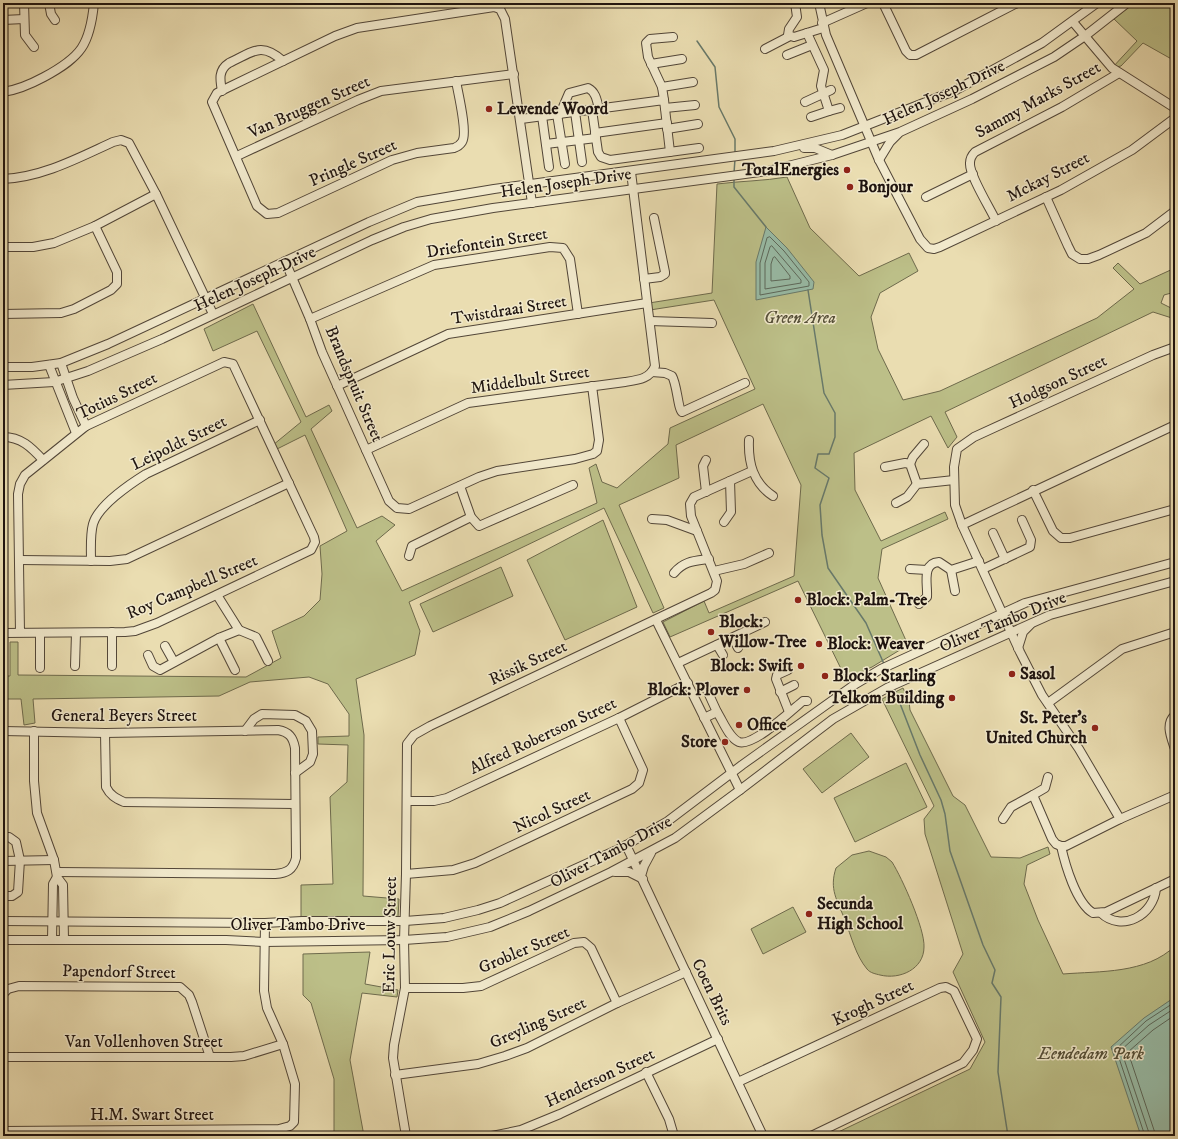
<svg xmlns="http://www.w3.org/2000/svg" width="1178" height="1139" font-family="'IM FELL DW Pica',serif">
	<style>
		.green { fill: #bcbf88; stroke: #6e6a4c }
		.water { fill: #98bca7; stroke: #68796a }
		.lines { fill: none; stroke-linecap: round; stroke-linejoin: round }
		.shore { stroke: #5c685b; stroke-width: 1 }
		.stream { stroke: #68796a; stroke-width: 1.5 }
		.minor-casing { stroke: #524638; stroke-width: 10 }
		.minor { stroke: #f1e9cc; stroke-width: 8 }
		.poi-dot { fill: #8f2418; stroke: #f1e9cc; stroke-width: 1.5 }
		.labels { text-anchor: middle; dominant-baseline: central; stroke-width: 3; stroke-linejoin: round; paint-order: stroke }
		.street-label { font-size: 17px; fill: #1f140f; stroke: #f1e9cc }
		.poi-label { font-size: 17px; font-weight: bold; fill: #1f140f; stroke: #f1e9cc; text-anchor: start }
		.park-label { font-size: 17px; font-style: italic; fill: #565039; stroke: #f1e9cc }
	</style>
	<rect width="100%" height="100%" fill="#eaddb1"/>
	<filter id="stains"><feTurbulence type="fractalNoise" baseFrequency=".005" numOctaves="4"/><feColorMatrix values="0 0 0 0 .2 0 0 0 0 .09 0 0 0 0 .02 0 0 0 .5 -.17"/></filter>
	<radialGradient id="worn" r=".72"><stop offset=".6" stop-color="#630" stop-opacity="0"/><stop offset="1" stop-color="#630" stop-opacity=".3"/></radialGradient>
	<g class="green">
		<polygon points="1134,3 1175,3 1175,61 1143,43 1121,66 1112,68 1137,41 1114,19"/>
		<path d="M787 177 810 228 859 276 909 253 918 271 880 293 871 317 878 349 903 400 940 391 1097 318 1134 289 1113 268 1118 263 1140 284 1175 268V292L1164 295 1161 303 1175 310V319L1153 312 945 412 957 437 948 448 931 416 854 453 855 490 881 541 945 512 948 519 882 549 878 578 908 645 872 667 846 679 798 581 670 637 663 622 704 601 709 613 794 576 801 485 763 404 676 445 679 478 619 505 664 608 653 613 604 508 409 602 420 631 415 655 356 679 364 735 363 896 399 899 398 918H301V885L333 884 330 797 347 782 348 745 318 744V737L349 736V714L328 684 309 677 250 682 219 696 33 699 35 723 24 725 21 699H3V676H10V642H18V675L246 677 281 658 272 631 304 616 320 600 322 574 320 546 347 531 305 435 275 450 273 445 301 422 257 331 213 351 204 329 253 304 306 417 329 405 332 411 311 429 357 528 382 516 395 525 376 541 402 591 597 503 589 468 596 464 602 482 617 488 668 444 670 428 755 389 714 300 650 310 649 303 712 293 717 184C740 181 764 181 787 177Z"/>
		<polygon points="603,520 637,607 565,640 527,560"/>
		<polygon points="501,567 513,596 433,632 420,604"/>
		<path d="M903 688 909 701 910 710 953 796 965 805 991 857 1020 858 1048 847 1050 854 1027 865 1024 884 1038 920 1063 974C1100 971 1146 974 1175 946V1136H830L970 1069 985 1042 953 972 963 954 925 834 924 819 934 806 882 699Z"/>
		<polygon points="851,733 869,757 822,793 803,769"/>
		<polygon points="906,763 927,807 855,842 834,798"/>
		<path d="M869 851 886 857 892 862C902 878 925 929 924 947 924 969 900 980 880 975 876 974 870 973 867 969 856 956 851 936 845 920 837 900 829 889 836 868L852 855Z"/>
		<polygon points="793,907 806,932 763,954 751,929"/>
		<polygon points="370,952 365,984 398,990 397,997 362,993 350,1060 364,1136 334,1136 334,1079 311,1003 303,995 303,954"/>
	</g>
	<g class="water">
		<polygon points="766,227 787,248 814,282 813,289 756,300 756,262"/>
		<polygon points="1175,997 1175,1136 1141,1136 1111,1047 1144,1018"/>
	</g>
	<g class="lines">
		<g class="shore">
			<polygon points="770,237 784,251 809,282 809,286 760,295 760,263 767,238"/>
			<polygon points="772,246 801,280 801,283 765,289 765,263 770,247"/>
			<polygon points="775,257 790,276 790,279 771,281 771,264 773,258"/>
			<polyline points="1145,1136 1116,1049 1146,1021 1175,1002"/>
			<polyline points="1150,1136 1121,1050 1149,1025 1175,1008"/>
			<polyline points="1156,1136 1128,1052 1153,1030 1175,1015"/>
		</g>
		<g class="stream">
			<polyline points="697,41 715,67 719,107 735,139 735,153"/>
			<polyline points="734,173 735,159"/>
			<polyline points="734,179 734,187 766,227"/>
			<polyline points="808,290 824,393 835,413 835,437 829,454 818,454 815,468 829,478 820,505 822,535 828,568 866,623 884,664"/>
			<polyline points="886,669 892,682"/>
			<polyline points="894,688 920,755 941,800 945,814 950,851 983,945 995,970 992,983 1001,997 998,1072 1008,1136"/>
		</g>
		<defs>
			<g id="minor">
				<polyline points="24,3 25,35 34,47"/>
				<polyline points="49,3 51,14 55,20"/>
				<polyline points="795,3 797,17 789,29 788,35 794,37 823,28"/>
				<polyline points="819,3 826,35 879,160 920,239 928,248 934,249 940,247 1061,190 1132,150 1175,118"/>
				<polyline points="883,3 906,51 910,55 916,55 1017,3"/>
				<polyline points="3,20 24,19"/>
				<polyline points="1073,22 1112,68 1175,108"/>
				<polyline points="822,23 867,3"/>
				<polyline points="807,33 824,70 821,86 829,111 811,117"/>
				<polyline points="765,49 790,36"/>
				<polyline points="787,55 812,45"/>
				<polyline points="651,64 682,59"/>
				<path d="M456 81C458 93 468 133 462 142 460 145 457 147 454 148L417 153 392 160 278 213 267 214 257 206 212 102 217 93 227 88 335 36 357 28 494 7 500 9 505 19 532 203"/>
				<polyline points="662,87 693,82"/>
				<path d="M222 91C220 80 218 70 229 63 253 52 261 41 283 61"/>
				<path d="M3 92C18 90 31 84 44 77 81 57 90 45 94 3"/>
				<polyline points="664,100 662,87 648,57 646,43 650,39 673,37"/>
				<polyline points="805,102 831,90"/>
				<polyline points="665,108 695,105"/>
				<polyline points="592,110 598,152 601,157 610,160 699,148"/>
				<polyline points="829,111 840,108"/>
				<polyline points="575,112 582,162"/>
				<polyline points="557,114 565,164"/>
				<path d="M560 114 569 93 588 88C596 92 597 101 599 109"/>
				<polyline points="542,116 549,167"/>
				<polyline points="521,119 664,100 670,152"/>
				<polyline points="667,129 698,124"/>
				<polyline points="595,133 667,123"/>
				<polyline points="546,144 596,138"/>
				<polyline points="804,148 815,148 832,155"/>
				<polyline points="237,156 358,100 381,91 514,74"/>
				<polyline points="879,160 890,142 898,134"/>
				<path d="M3 179C43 177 78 158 113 142L121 140 129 143 156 194 213 314"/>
				<polyline points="926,197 973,174"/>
				<polyline points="1046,197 1068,246 1072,254 1080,259 1088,259 1099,255 1146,233 1175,211"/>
				<path d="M996 221C990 208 969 175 970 163 970 158 972 155 975 152L1062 107 1119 73"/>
				<polyline points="3,247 33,247 54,243 95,226 156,194"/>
				<polyline points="285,261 310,319 322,352 366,450 389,501 397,508 409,509 479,477 497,471 575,459 593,454 597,451 599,440 592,386"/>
				<polyline points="644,279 660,277 665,274 665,272 654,218"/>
				<polyline points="3,314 61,313 74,309 111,290 117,284 117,272 95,226"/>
				<polyline points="310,319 434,265 550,247 563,248 570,259 578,314"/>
				<polyline points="650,321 712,323"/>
				<polyline points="61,363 73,398 86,426"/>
				<polyline points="49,365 76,433"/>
				<polyline points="3,367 32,367 61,363 108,344 369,222 417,202 494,189 774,151 842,135 954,91 1042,43 1097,3"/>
				<path d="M652 372 665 373 672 376C677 384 678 409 682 412L745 383"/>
				<polyline points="3,385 54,382 88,371 162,339 372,240 404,227 431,219 493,208 768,171 832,155 900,132 972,99 1054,57 1085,36 1127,3"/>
				<polyline points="337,386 448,334 647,303"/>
				<path d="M3 437C21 437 31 447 43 460"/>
				<path d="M749 440C748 463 753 483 773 496"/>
				<path d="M366 450 468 403 625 382C638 380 650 379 655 366L631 172"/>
				<polyline points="910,464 913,457 924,444"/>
				<polyline points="885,467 905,463 910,464 917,484"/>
				<polyline points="460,486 471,517 479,526 573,485"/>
				<polyline points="1033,490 1053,531 1061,538 1070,538 1175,509"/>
				<polyline points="706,492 703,466 706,460"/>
				<polyline points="896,503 907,497 917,484 954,480"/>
				<polyline points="652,519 667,520 697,531"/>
				<polyline points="724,522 731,512 730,481"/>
				<polyline points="962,525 1175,425"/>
				<polyline points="993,533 1005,559"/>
				<polyline points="409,556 412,546 471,517"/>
				<polyline points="20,560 110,561 127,559 289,483"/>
				<path d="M91 561C91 549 90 535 93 524 98 506 130 484 146 474L260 420"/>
				<polyline points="910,569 927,570"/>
				<polyline points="983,569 1030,547 1031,540 1022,520"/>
				<polyline points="951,570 955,591"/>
				<polyline points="714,571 744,564 769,553"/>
				<path d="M674 573C684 561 694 561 709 559"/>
				<polyline points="217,595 239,630 256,637 268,661"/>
				<path d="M919 604 927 597C928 585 921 563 939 562L951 570 979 561"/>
				<polyline points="656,620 740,790"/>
				<polyline points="112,632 112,666"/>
				<path d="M3 633C44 633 84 632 125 632L135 631 157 623 311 550 315 542 314 537 233 364 224 362 86 426 25 475 20 484 18 494 20 633"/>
				<polyline points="40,633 40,668"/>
				<polyline points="219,638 235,670"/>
				<polyline points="733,638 738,648"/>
				<polyline points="717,645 723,655"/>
				<polyline points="165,646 174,662"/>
				<polyline points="1018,648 1023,632 1030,625"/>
				<polyline points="148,655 153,666 160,670 219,638 239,630"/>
				<polyline points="678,663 765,622"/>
				<polyline points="75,666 76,633"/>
				<polyline points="788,670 777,675 776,679 789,712"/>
				<polyline points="706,688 717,712"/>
				<polyline points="780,692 794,685"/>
				<polyline points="1048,703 1122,649 1175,632"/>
				<path d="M1175 715C1165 724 1171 737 1175 749"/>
				<path d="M704 718 717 712C723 721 729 738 739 742 753 747 792 710 803 701H807"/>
				<path d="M3 731 105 733 278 730C289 732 293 737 295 748L296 858C293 870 287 873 275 874L57 872"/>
				<polyline points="34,731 34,781 37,813 54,860 57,877 63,885 64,940"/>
				<polyline points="245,731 254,719 262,714 295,715 306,721 312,731 313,754 310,762 295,773"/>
				<path d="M105 733 106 787C110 795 115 798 124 802L295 804"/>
				<polyline points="1048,777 1045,788 1033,795 1052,839 1056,844 1061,846"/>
				<polyline points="407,801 434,801 447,798 619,718 688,683"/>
				<polyline points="1003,819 1011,807 1033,795"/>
				<polyline points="1120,819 1079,749 1042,695 1020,652 962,525 955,505 954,467 957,449 974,437 1153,355 1175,347"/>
				<polyline points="3,837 9,837 16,842 20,860 18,892 12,896 3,896"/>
				<polyline points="626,845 763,1136"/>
				<path d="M1061 846C1065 864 1076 903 1093 913L1106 912 1175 879"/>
				<polyline points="1061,846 1066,846 1120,819 1175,795"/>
				<polyline points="3,861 54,860"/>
				<polyline points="615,872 629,872 643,879"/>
				<polyline points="406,874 453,870 475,863 632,789 639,783 643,770 619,718"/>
				<polyline points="641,876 644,866 651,853"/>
				<path d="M1101 913C1122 933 1154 915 1156 888"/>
				<polyline points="3,921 265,923 302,921 405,921 444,918 478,910 500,903 621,848 668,821 742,765 854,685 881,669 1025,603 1175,562"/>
				<polyline points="3,940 226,940 264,942 404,940 447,937 490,927 529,911 611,872 675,838 740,790 833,719 887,688 1050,615 1175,581"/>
				<polyline points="52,940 53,884 57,877"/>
				<polyline points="405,988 463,988 481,986 574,943 584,942 591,948 617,1003"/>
				<polyline points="3,994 8,989 19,986 180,987 189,995 192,1002 210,1057"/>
				<polyline points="3,1057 231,1057 244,1056 283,1044"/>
				<polyline points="646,1072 669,1119 674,1136"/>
				<polyline points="395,1075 478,1064 505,1056 527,1048 617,1003 686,972"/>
				<polyline points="738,1082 940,988 946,987 954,991 977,1039 973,1050 963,1063 811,1136"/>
				<polyline points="3,1131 279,1129 290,1126 294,1122 295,1084 283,1044 267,1008 264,991 265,923"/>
				<polyline points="406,1136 393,1058 394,1045 405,988 404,940 406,874 407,744 414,735 430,726 711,593 715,590 717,581 691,516 690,504 694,497 752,471"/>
				<polyline points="492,1136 521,1130 560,1114 718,1039"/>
			</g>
		</defs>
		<use href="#minor" class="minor-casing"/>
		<use href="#minor" class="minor"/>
	</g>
	<g class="poi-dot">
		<circle cx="489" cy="109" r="4"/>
		<circle cx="847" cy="170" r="4"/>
		<circle cx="850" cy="187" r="4"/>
		<circle cx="798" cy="600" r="4"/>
		<circle cx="711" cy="632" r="4"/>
		<circle cx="819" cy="644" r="4"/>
		<circle cx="801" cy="666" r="4"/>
		<circle cx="1012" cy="674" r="4"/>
		<circle cx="825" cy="676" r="4"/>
		<circle cx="747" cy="690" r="4"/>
		<circle cx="952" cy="698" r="4"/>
		<circle cx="739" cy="725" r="4"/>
		<circle cx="1095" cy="728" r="4"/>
		<circle cx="725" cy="742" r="4"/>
		<circle cx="809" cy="914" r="4"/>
	</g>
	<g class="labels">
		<g class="street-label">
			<text transform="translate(944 93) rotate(-25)">Helen Joseph Drive</text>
			<text transform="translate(1038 100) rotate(-29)">Sammy Marks Street</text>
			<text transform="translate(309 107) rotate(-24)">Van Bruggen Street</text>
			<text transform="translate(353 163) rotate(-24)">Pringle Street</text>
			<text transform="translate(1048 177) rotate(-27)">Mckay Street</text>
			<text transform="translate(566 183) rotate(-8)">Helen Joseph Drive</text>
			<text transform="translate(487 243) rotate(-9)">Driefontein Street</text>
			<text transform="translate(255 279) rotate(-25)">Helen Joseph Drive</text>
			<text transform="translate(509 310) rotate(-9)">Twistdraai Street</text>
			<text transform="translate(530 380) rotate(-8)">Middelbult Street</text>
			<text transform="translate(1058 382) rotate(-25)">Hodgson Street</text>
			<text transform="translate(354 384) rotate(67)">Brandspruit Street</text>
			<text transform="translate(117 396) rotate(-26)">Totius Street</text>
			<text transform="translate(179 443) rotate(-26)">Leipoldt Street</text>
			<text transform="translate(192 587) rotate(-23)">Roy Campbell Street</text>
			<text transform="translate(1003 622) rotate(-22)">Oliver Tambo Drive</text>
			<text transform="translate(528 663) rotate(-25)">Rissik Street</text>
			<text x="124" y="716">General Beyers Street</text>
			<text transform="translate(543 736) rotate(-25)">Alfred Robertson Street</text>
			<text transform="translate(552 811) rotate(-25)">Nicol Street</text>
			<text transform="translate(611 852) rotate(-28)">Oliver Tambo Drive</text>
			<text x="298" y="925">Oliver Tambo Drive</text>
			<text transform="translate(390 935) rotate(-89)">Eric Louw Street</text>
			<text transform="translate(524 950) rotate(-23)">Grobler Street</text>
			<text transform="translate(119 972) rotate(1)">Papendorf Street</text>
			<text transform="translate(712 992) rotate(64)">Coen Brits</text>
			<text transform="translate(873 1003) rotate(-25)">Krogh Street</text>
			<text transform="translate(538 1023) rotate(-24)">Greyling Street</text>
			<text x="144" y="1042">Van Vollenhoven Street</text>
			<text transform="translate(600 1078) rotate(-25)">Henderson Street</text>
			<text x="152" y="1115">H.M. Swart Street</text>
		</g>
		<g class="poi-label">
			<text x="497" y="109">Lewende Woord</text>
			<text x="839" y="170" text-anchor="end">TotalEnergies</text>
			<text x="858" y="187">Bonjour</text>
			<text x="806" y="600">Block: Palm-Tree</text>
			<text x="719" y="622">Block:<tspan x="719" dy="20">Willow-Tree</tspan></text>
			<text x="827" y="644">Block: Weaver</text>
			<text x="793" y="666" text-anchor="end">Block: Swift</text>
			<text x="1020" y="674">Sasol</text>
			<text x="833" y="676">Block: Starling</text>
			<text x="739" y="690" text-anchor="end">Block: Plover</text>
			<text x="944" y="698" text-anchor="end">Telkom Building</text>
			<text x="1087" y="718" text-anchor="end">St. Peter's<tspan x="1087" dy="20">United Church</tspan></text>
			<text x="747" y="725">Office</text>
			<text x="717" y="742" text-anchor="end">Store</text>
			<text x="817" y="904">Secunda<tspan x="817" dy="20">High School</tspan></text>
		</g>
		<g class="park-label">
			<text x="800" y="318">Green Area</text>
			<text x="1091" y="1054">Eendedam Park</text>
		</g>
	</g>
	<rect width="1178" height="1139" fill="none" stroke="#eaddb1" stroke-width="16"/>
	<rect x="4" y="4" width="1170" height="1131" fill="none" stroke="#1f140f" stroke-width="2"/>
	<rect x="8" y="8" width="1162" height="1123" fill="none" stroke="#1f140f"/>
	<rect width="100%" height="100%" filter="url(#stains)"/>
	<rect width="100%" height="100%" fill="url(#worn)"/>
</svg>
